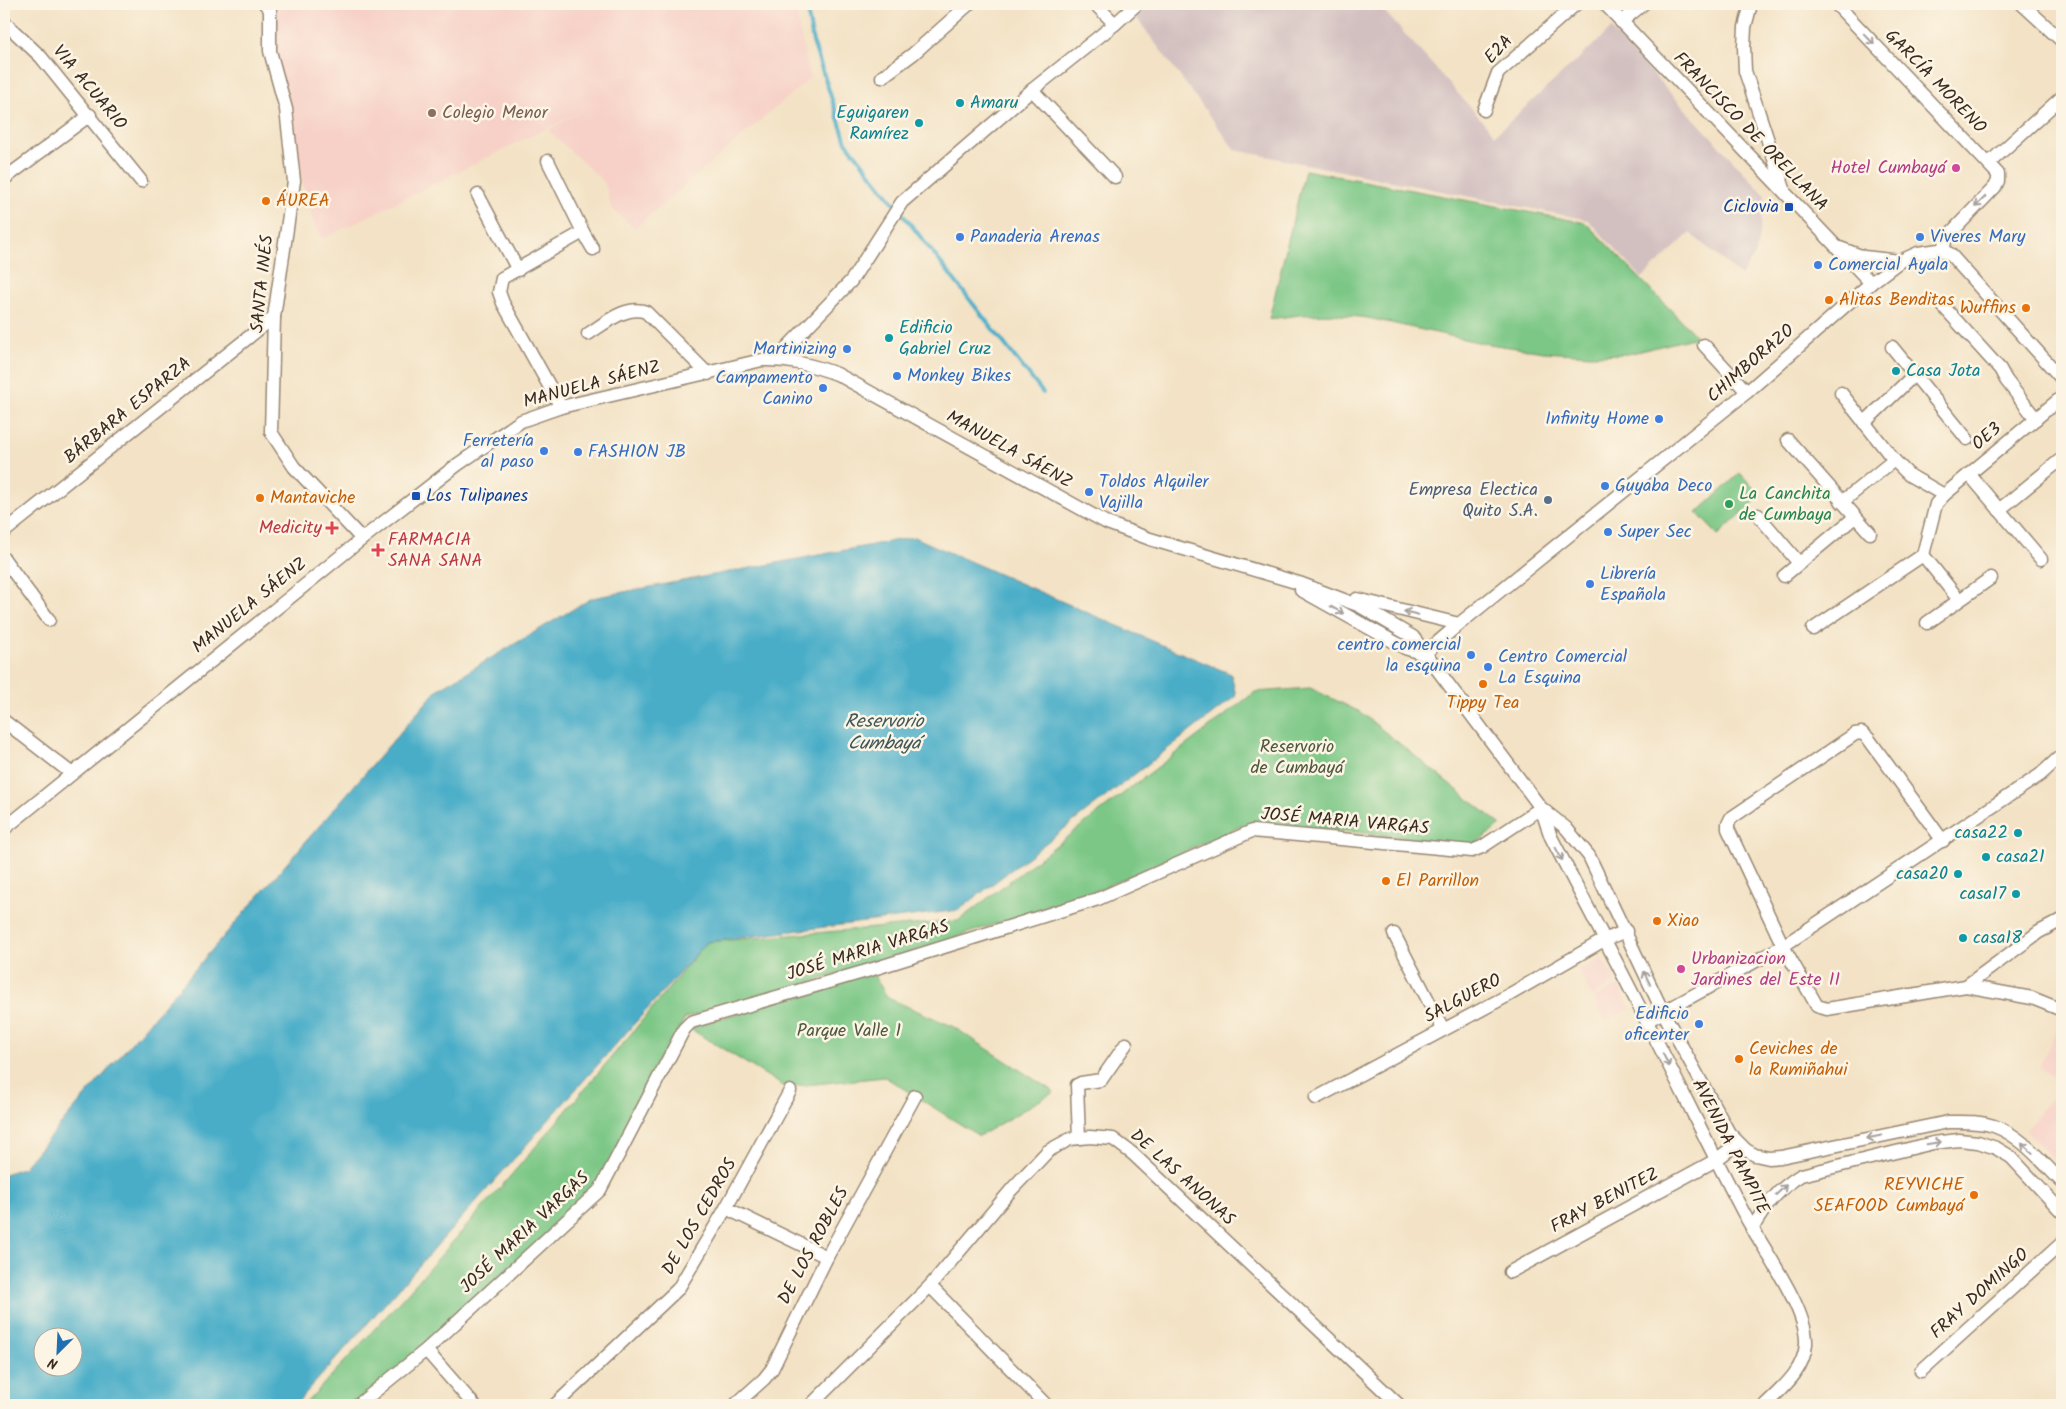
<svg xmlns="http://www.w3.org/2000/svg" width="2066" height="1409" font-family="Kalam,sans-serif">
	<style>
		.built { fill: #f7d1c8 }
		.industrial { fill: #d2bfc0 }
		.green { fill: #7bc786; stroke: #5b7852 }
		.water { fill: #49adc8; stroke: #426c73; fill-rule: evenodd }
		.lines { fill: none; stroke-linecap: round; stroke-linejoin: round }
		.stream { stroke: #49adc8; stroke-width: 4 }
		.minor-casing { stroke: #978672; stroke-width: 15 }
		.minor { stroke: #fff; stroke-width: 12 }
		.oneway { stroke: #a79f9a }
		.culture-dot { fill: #0f9aa8; stroke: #fcf5e5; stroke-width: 2 }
		.education-dot { fill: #8d6e63; stroke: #fcf5e5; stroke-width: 2 }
		.hotel-dot { fill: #d1479c; stroke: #fcf5e5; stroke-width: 2 }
		.food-dot { fill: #e8710a; stroke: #fcf5e5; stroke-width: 2 }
		.transit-dot { fill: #1a4fb4; stroke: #fcf5e5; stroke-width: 2 }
		.shop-dot { fill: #3f7fe0; stroke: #fcf5e5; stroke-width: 2 }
		.service-dot { fill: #5c6f8a; stroke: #fcf5e5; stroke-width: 2 }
		.leisure-dot { fill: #2e9e5b; stroke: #fcf5e5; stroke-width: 2 }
		.health-dot { fill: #e0444e; stroke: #fcf5e5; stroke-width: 2 }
		.labels { text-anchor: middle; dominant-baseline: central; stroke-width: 5; stroke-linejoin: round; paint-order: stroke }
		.street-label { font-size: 18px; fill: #3b2a1e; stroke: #fcf5e5 }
		.culture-label { font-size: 18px; fill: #0d838f; stroke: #fcf5e5; text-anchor: start }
		.education-label { font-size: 18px; fill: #785e54; stroke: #fcf5e5; text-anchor: start }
		.hotel-label { font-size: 18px; fill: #b23c85; stroke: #fcf5e5; text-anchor: end }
		.food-label { font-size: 18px; fill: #c56008; stroke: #fcf5e5; text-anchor: start }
		.transit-label { font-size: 18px; fill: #164399; stroke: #fcf5e5; text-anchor: end }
		.shop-label { font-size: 18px; fill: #366cbe; stroke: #fcf5e5; text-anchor: start }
		.service-label { font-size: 18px; fill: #4e5e75; stroke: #fcf5e5; text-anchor: end }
		.leisure-label { font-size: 18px; fill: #27864d; stroke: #fcf5e5; text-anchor: start }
		.health-label { font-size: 18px; fill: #be3a42; stroke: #fcf5e5; text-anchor: end }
		.park-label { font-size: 18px; fill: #4e593d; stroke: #fcf5e5 }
		.water-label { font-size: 19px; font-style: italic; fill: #40585a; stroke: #fcf5e5 }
	</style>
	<rect width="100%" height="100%" fill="#fcf5e5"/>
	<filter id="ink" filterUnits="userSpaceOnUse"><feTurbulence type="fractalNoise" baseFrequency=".02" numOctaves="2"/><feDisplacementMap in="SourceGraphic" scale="10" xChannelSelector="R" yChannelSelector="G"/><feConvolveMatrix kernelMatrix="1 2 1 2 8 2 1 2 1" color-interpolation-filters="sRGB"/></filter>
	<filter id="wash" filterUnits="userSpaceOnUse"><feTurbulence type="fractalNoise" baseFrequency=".0096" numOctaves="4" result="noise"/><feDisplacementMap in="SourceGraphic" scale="20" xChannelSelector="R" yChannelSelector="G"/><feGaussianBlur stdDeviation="1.12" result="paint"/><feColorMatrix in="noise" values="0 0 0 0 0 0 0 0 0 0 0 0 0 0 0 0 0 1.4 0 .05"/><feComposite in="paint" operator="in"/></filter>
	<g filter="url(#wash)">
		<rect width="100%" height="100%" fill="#f3e2c5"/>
		<g class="built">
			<polygon points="270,4 794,4 810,78 635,228 611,208 605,183 548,130 582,111 322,239 313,220 288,128 272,59"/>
			<polygon points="1603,959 1616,983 1592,996 1578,969"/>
			<polygon points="1618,986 1630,1008 1605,1021 1594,998"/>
			<polygon points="2058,1027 2062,1029 2062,1169 2026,1130 2062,1084 2039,1067"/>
		</g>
		<polygon class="industrial" points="1150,4 1378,4 1495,135 1611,29 1765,195 1756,253 1741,276 1690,233 1642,278 1588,220 1235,150 1136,17"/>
		<g class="green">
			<polygon points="1305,170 1586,223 1697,337 1628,354 1591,355 1544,352 1482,343 1368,318 1332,314 1300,315 1269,319"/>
			<polygon points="1740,473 1761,496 1718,535 1697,513"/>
			<path d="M1310 688 1360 712 1501 825 1472 846 1366 833 1251 822 1096 891 874 964 685 1018 597 1189 368 1405H304C444 1257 577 1100 707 942L958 921 1255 692Z"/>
			<polygon points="871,971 888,998 952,1026 1054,1092 979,1136 885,1077 785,1087 689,1028"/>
		</g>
		<path class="water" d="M914 537 1164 646 1231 674 1236 696 959 910 707 942 295 1405H4V1174L23 1168 437 690 592 598ZM42 1336H72V1366H42Z"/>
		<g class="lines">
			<polyline class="stream" points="806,4 813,42 846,142 1043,393"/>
		</g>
	</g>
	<g filter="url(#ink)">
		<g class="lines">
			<defs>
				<g id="minor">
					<polyline points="265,4 270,9 270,51 286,109 294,181 274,317 271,432 294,467 362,539"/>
					<polyline points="1095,4 1115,24"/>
					<polyline points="1605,4 1871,283"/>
					<polyline points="1751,4 1745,27 1744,47 1745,71 1784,189"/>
					<polyline points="1836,4 1998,174 1998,181 1995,187 1946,238 1943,250"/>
					<polyline points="2022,4 2062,41"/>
					<polyline points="4,22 41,57 141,181"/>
					<polyline points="1621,22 1643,4"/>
					<polyline points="882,77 913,54 969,4"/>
					<polyline points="1032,90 1115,177"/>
					<polyline points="1484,110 1498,73 1576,4"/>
					<polyline points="548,161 583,232"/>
					<polyline points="1989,163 2062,97"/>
					<polyline points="4,179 90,115"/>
					<polyline points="478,195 518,270"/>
					<polyline points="1840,248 1864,257 1900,261"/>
					<polyline points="1943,306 2000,369 2006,380 2036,419"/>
					<path d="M588 334C604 324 627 304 646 312L708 374"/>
					<polyline points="1704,345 1747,392"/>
					<polyline points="1892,347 1967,439"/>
					<polyline points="776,359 851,281 902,202 1032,90 1115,24 1137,4"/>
					<polyline points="1841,393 1894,460 1909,475 1944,495"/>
					<polyline points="561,407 503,303 499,292 502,278 583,232 593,249"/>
					<polyline points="1864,423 1915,374"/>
					<polyline points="1788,440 1870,533"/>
					<polyline points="1969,474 2041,559"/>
					<polyline points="1842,502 1894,460"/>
					<polyline points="1999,510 2059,461 2062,462"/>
					<polyline points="1758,515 1799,563"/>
					<polyline points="4,532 274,317"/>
					<polyline points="1923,555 1959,600"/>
					<polyline points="4,559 49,620"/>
					<polyline points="1784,576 1855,517"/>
					<polyline points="1301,590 1405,648 1424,654"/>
					<polyline points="1357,599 1459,624"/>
					<polyline points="1927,623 1991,578"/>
					<polyline points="1813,629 1923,555 1936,504 1944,495 2062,397"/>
					<polyline points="1424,654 1459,624 1747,392 1871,283 1900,261 1918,253 1939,250 1950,254 2062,379"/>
					<polyline points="4,721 71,773"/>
					<path d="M1541 808 1551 837C1583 899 1616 960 1647 1022 1679 1084 1709 1147 1741 1208 1758 1242 1808 1308 1806 1344 1804 1371 1782 1388 1765 1405"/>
					<path d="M4 829 362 539 457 465 521 421 561 407 762 360C789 359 812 365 837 374L1107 523 1150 539 1302 584 1360 606 1413 637 1541 808 1566 828 1589 856 1663 1012 1729 1133 1746 1150 1755 1155 1769 1158 1781 1157 1948 1122C1963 1122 1979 1121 1994 1126 2022 1136 2042 1162 2062 1182"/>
					<polyline points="1943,841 1868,738 1862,733 1855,734 1731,818 1728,824 1728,829 1783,946 1817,1006 1827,1009 1966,986 2032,998 2062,1010"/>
					<polyline points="1394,934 1443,1029"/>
					<polyline points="1966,986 2039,932 2062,920"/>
					<polyline points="1647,1021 1783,946 2040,775 2062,755"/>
					<polyline points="1316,1098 1507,996 1604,940 1626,931"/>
					<polyline points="1079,1138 1077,1085 1081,1083 1101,1080 1126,1044"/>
					<polyline points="726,1208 827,1257"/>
					<path d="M1752 1229C1766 1205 1777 1190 1801 1175L1933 1143 1959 1140 1978 1142 1996 1148 2011 1157 2062 1212"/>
					<polyline points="1510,1272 1716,1160 1738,1143"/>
					<polyline points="930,1286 1046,1405"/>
					<polyline points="426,1350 474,1405"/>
					<polyline points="1921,1371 2062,1243"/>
					<polyline points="358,1405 426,1350 600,1190 684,1029 691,1022 870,970 1098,899 1252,831 1472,851 1482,847 1541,808"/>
					<polyline points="555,1405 678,1289 726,1208 790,1091"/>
					<polyline points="735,1405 764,1379 772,1369 827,1257 915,1096"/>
					<polyline points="811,1405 930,1286 1012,1189 1048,1151 1070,1139 1090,1137 1113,1139 1133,1154 1399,1405"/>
				</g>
			</defs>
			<use href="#minor" class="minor-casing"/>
			<use href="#minor" class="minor"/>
		</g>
		<defs><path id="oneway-shaft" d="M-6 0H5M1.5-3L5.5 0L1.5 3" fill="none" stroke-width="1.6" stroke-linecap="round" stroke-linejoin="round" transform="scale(1.25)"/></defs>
		<g class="oneway">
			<use href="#oneway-shaft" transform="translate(1869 39) rotate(46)"/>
			<use href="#oneway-shaft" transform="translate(1980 202) rotate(135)"/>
			<use href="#oneway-shaft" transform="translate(1337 610) rotate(30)"/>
			<use href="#oneway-shaft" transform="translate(1411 613) rotate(-167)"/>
			<use href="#oneway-shaft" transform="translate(1559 854) rotate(62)"/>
			<use href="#oneway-shaft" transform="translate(1647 978) rotate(-115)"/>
			<use href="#oneway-shaft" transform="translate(1666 1060) rotate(63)"/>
			<use href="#oneway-shaft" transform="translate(1874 1137) rotate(169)"/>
			<use href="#oneway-shaft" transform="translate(1934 1143) rotate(-9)"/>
			<use href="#oneway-shaft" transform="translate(2027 1148) rotate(-139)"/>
			<use href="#oneway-shaft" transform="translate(1781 1190) rotate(-44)"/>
		</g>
	</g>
	<g class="culture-dot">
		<circle cx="960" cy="103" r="5"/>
		<circle cx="919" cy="123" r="5"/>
		<circle cx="889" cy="338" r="5"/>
		<circle cx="1896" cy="371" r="5"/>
		<circle cx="2018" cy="833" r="5"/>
		<circle cx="1986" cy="857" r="5"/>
		<circle cx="1958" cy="874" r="5"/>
		<circle cx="2016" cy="894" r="5"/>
		<circle cx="1963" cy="938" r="5"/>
	</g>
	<circle class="education-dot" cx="432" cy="113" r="5"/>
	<g class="hotel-dot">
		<circle cx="1956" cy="168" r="5"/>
		<circle cx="1681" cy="969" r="5"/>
	</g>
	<g class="food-dot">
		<circle cx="266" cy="201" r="5"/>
		<circle cx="1829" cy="300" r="5"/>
		<circle cx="2026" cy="308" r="5"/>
		<circle cx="260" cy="498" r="5"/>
		<circle cx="1483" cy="684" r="5"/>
		<circle cx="1386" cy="881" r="5"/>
		<circle cx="1657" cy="921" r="5"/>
		<circle cx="1739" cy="1059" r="5"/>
		<circle cx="1974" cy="1195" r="5"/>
	</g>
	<g class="transit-dot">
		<rect x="1784" y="202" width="10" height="10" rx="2.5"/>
		<rect x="411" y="491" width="10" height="10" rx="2.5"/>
	</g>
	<g class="shop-dot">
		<circle cx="960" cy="237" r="5"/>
		<circle cx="1920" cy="237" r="5"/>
		<circle cx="1818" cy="265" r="5"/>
		<circle cx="847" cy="349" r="5"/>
		<circle cx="897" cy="376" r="5"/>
		<circle cx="823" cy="388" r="5"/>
		<circle cx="1659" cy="419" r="5"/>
		<circle cx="544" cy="451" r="5"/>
		<circle cx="578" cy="452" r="5"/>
		<circle cx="1605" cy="486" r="5"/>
		<circle cx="1089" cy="492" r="5"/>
		<circle cx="1608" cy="532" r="5"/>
		<circle cx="1590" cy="584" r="5"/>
		<circle cx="1471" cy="655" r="5"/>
		<circle cx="1488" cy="667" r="5"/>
		<circle cx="1699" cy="1024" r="5"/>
	</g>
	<circle class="service-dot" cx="1548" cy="500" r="5"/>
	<circle class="leisure-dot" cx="1729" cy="504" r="5"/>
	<g class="health-dot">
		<path d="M329.5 520.5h5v5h5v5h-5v5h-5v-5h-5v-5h5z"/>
		<path d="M375.5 542.5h5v5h5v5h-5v5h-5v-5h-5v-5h5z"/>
	</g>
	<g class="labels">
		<g class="street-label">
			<text transform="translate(1499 50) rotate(-46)">E2A</text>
			<text transform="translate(1935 82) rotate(46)">GARCÍA MORENO</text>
			<text transform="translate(89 88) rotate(50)">VIA ACUARIO</text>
			<text transform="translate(1750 132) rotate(46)">FRANCISCO DE ORELLANA</text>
			<text transform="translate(263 284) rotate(-84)">SANTA INÉS</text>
			<text transform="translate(1751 364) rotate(-41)">CHIMBORAZO</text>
			<text transform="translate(592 385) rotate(-15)">MANUELA SÁENZ</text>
			<text transform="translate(128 411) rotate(-39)">BÁRBARA ESPARZA</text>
			<text transform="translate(1987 437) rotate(-40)">OE3</text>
			<text transform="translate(1009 450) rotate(29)">MANUELA SÁENZ</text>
			<text transform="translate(250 606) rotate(-39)">MANUELA SÁENZ</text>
			<text transform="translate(1345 822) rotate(5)">JOSÉ MARIA VARGAS</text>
			<text transform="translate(868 951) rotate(-17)">JOSÉ MARIA VARGAS</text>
			<text transform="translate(1463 999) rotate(-28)">SALGUERO</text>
			<text transform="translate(1730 1147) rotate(63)">AVENIDA PAMPITE</text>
			<text transform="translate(1182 1178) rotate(42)">DE LAS ANONAS</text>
			<text transform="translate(1605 1201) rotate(-28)">FRAY BENITEZ</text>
			<text transform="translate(700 1217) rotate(-60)">DE LOS CEDROS</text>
			<text transform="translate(525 1233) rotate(-43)">JOSÉ MARIA VARGAS</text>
			<text transform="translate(814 1246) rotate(-62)">DE LOS ROBLES</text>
			<text transform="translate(1980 1294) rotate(-42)">FRAY DOMINGO</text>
		</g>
		<g class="culture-label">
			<text x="970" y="103">Amaru</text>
			<text x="909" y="113" text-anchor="end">Eguigaren<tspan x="909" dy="21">Ramírez</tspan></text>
			<text x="899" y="328">Edificio<tspan x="899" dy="21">Gabriel Cruz</tspan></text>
			<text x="1906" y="371">Casa Jota</text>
			<text x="2008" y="833" text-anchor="end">casa22</text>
			<text x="1996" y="857">casa21</text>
			<text x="1948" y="874" text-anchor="end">casa20</text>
			<text x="2006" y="894" text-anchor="end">casa17</text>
			<text x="1973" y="938">casa18</text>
		</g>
		<g class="education-label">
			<text x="442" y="113">Colegio Menor</text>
		</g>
		<g class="hotel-label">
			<text x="1946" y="168">Hotel Cumbayá</text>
			<text x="1691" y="959" text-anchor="start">Urbanizacion<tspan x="1691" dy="21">Jardines del Este II</tspan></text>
		</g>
		<g class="food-label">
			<text x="276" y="201">ÁUREA</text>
			<text x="1839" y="300">Alitas Benditas</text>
			<text x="2016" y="308" text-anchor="end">Wuffins</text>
			<text x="270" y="498">Mantaviche</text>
			<text x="1483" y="703" text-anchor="middle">Tippy Tea</text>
			<text x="1396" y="881">El Parrillon</text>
			<text x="1667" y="921">Xiao</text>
			<text x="1749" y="1049">Ceviches de<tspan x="1749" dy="21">la Rumiñahui</tspan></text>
			<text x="1964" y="1185" text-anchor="end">REYVICHE<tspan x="1964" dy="21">SEAFOOD Cumbayá</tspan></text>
		</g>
		<g class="transit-label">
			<text x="1779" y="207">Ciclovia</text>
			<text x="426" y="496" text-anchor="start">Los Tulipanes</text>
		</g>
		<g class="shop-label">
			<text x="970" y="237">Panaderia Arenas</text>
			<text x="1930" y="237">Viveres Mary</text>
			<text x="1828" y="265">Comercial Ayala</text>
			<text x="837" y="349" text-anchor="end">Martinizing</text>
			<text x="907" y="376">Monkey Bikes</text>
			<text x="813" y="378" text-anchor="end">Campamento<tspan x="813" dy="21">Canino</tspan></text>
			<text x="1649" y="419" text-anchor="end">Infinity Home</text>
			<text x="534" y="441" text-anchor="end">Ferretería<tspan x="534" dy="21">al paso</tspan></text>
			<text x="588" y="452">FASHION JB</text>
			<text x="1099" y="482">Toldos Alquiler<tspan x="1099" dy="21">Vajilla</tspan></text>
			<text x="1615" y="486">Guyaba Deco</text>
			<text x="1618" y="532">Super Sec</text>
			<text x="1600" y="574">Librería<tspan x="1600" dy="21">Española</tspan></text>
			<text x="1461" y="645" text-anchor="end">centro comercial<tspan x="1461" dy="21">la esquina</tspan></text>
			<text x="1498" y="657">Centro Comercial<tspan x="1498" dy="21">La Esquina</tspan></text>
			<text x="1689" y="1014" text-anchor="end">Edificio<tspan x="1689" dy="21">oficenter</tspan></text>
		</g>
		<g class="service-label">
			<text x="1538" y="490">Empresa Electica<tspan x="1538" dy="21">Quito S.A.</tspan></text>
		</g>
		<g class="leisure-label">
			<text x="1739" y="494">La Canchita<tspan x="1739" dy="21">de Cumbaya</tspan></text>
		</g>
		<g class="health-label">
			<text x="322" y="528">Medicity</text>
			<text x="388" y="540" text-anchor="start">FARMACIA<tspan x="388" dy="21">SANA SANA</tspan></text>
		</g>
		<g class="park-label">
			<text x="1297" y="747">Reservorio<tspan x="1297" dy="21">de Cumbayá</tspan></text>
			<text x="849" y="1031">Parque Valle 1</text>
		</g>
		<g class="water-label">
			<text x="884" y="722">Reservorio<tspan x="884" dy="22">Cumbayá</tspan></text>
		</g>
	</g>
	<rect width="2066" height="1409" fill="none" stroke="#fcf5e5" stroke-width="20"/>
	<g transform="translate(58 1352) rotate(204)"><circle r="24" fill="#fcf5e5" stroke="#afa495"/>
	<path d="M0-4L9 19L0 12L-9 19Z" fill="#1f6fb2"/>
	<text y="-8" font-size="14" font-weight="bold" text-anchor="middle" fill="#3b2a1e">N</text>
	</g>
</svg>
